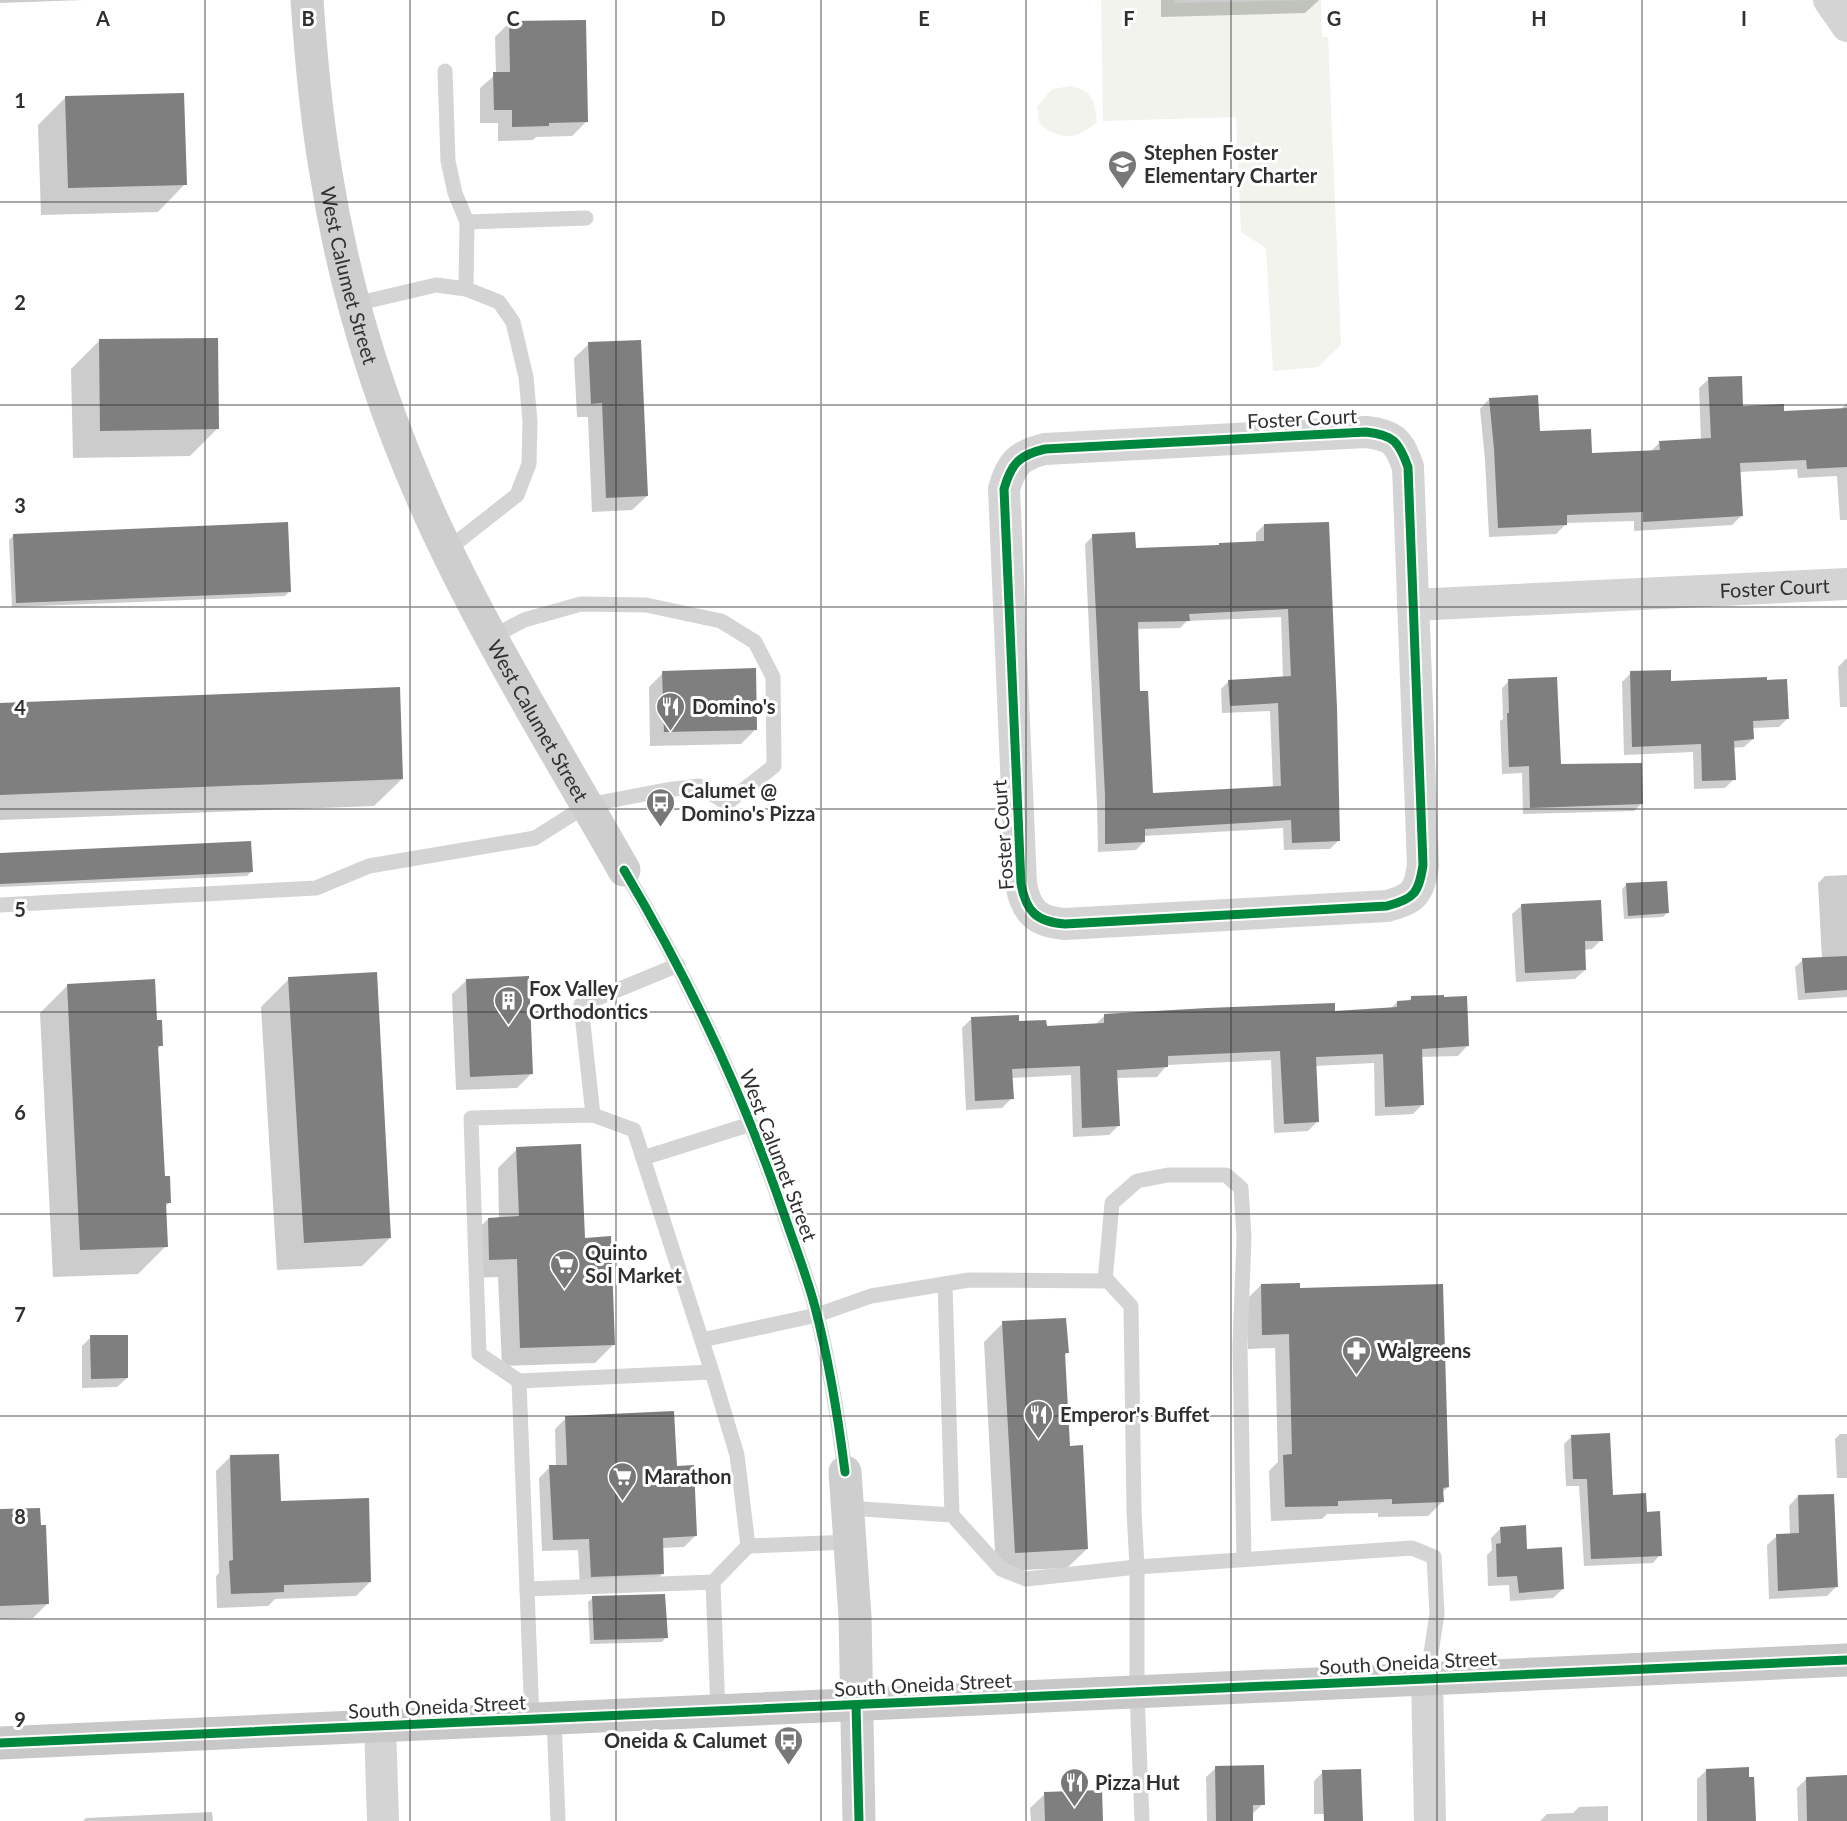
<svg xmlns="http://www.w3.org/2000/svg" width="1847" height="1821" font-family="Lato,sans-serif">
	<style>
		.green { fill: #f1f3ec }
		.shadow { fill: #0003; fill-rule: evenodd }
		.building { fill: #7f7f7f; fill-rule: evenodd }
		.lines { fill: none; stroke-linecap: round; stroke-linejoin: round }
		.lane { stroke: #d4d4d4; stroke-width: 15 }
		.street { stroke: #d4d4d4; stroke-width: 32 }
		.secondary { stroke: #cecece; stroke-width: 33 }
		.primary { stroke: #c8c8c8; stroke-width: 33 }
		.cycleway-casing { stroke: #fff; stroke-width: 13 }
		.cycleway { stroke: #00873e; stroke-width: 9 }
		.grid { fill: none; stroke: #303030; stroke-width: 1.5; stroke-opacity: 0.55 }
		.labels { text-anchor: middle; dominant-baseline: central; stroke-width: 6; stroke-linejoin: round; paint-order: stroke }
		.poi-label { font-size: 20px; font-weight: bold; fill: #303030; stroke: #fff; text-anchor: start }
		.street-label { font-size: 20px; fill: #303030; stroke: #fff }
		.grid-label { font-size: 20px; text-anchor: middle; font-weight: bold; fill: #303030; stroke: #fff; stroke-width: 6; stroke-linejoin: round; paint-order: stroke }
	</style>
	<rect width="100%" height="100%" fill="#fff"/>
	<g class="green">
		<polygon points="1101,0 1175,0 1175,3 1321,0 1322,37 1328,37 1341,345 1318,367 1273,371 1266,248 1241,232 1236,117 1103,121"/>
		<path d="M1072 86C1094 93 1094 100 1097 122 1082 135 1069 141 1050 131 1045 128 1041 126 1039 121 1038 117 1038 111 1037 107L1052 89Z"/>
	</g>
	<g class="shadow">
		<polygon points="0,0 84,0 0,3"/>
		<polygon points="1161,0 1319,0 1305,13 1161,17"/>
		<polygon points="509,23 587,121 572,136 536,137 533,140 498,141 498,123 480,123 480,88 496,74 495,37"/>
		<polygon points="66,97 185,184 158,212 41,215 38,125"/>
		<polygon points="99,341 218,428 190,456 73,458 71,369"/>
		<polygon points="589,344 647,496 632,510 592,512 588,417 577,417 574,358"/>
		<polygon points="1709,379 1742,407 1783,413 1840,410 1847,403 1847,520 1840,520 1837,476 1798,478 1797,469 1739,472 1742,515 1732,525 1634,531 1634,521 1567,523 1556,534 1489,537 1485,460 1480,409 1489,399 1539,432 1590,455 1650,452 1660,442 1701,440 1699,388"/>
		<path d="M1327 523 1338 841 1330 849 1284 850 1283 828 1144 836V842L1136 850 1098 852 1097 804 1085 544 1093 536 1135 550 1217 547 1219 545 1256 543V533L1264 525ZM1281 617 1283 678 1229 681 1221 689 1222 713 1270 711 1273 788 1152 794 1139 693 1136 629 1180 628 1187 621Z"/>
		<polygon points="13,536 290,591 285,596 12,607 9,540"/>
		<polygon points="1847,658 1847,707 1840,707 1838,667"/>
		<polygon points="663,673 756,729 741,744 650,746 649,687"/>
		<polygon points="1631,673 1670,683 1788,718 1779,727 1752,728 1753,739 1744,747 1732,748 1734,779 1725,788 1694,789 1693,752 1624,755 1622,682"/>
		<polygon points="1509,681 1559,766 1641,804 1634,811 1523,814 1522,773 1502,774 1500,721 1503,719 1502,688"/>
		<polygon points="0,704 402,779 374,806 0,820"/>
		<polygon points="0,854 251,872 247,876 0,887"/>
		<polygon points="1847,875 1847,997 1798,1000 1795,967 1803,960 1822,959 1818,883 1825,876"/>
		<polygon points="1627,884 1667,913 1663,917 1624,919 1622,889"/>
		<polygon points="1522,905 1601,940 1592,949 1584,950 1585,970 1575,979 1516,982 1512,914"/>
		<polygon points="289,979 390,1238 362,1266 277,1270 261,1007"/>
		<polygon points="467,980 531,1074 517,1088 456,1090 452,994"/>
		<polygon points="68,985 155,1021 161,1045 157,1050 164,1178 170,1202 165,1207 166,1246 138,1274 53,1277 40,1013"/>
		<polygon points="1411,998 1467,1046 1458,1056 1421,1057 1423,1104 1413,1114 1375,1116 1374,1063 1315,1066 1318,1121 1308,1131 1274,1133 1271,1060 1167,1065 1157,1077 1116,1078 1119,1125 1109,1135 1073,1137 1071,1075 1011,1078 1012,1098 1002,1108 966,1110 962,1028 972,1018 1045,1027 1095,1025 1105,1015 1333,1012 1390,1009 1397,1002 1408,1002"/>
		<polygon points="517,1149 583,1239 614,1344 595,1363 502,1366 498,1277 470,1278 469,1238 488,1219 499,1219 498,1168"/>
		<polygon points="1261,1285 1299,1290 1448,1487 1442,1493 1442,1502 1428,1516 1378,1517 1378,1513 1327,1514 1322,1519 1271,1521 1269,1471 1278,1462 1275,1348 1248,1349 1247,1299"/>
		<polygon points="1003,1323 1067,1353 1064,1356 1068,1448 1087,1549 1067,1568 996,1571 984,1342"/>
		<polygon points="91,1337 127,1378 117,1387 82,1388 82,1346"/>
		<polygon points="566,1418 675,1467 696,1535 684,1547 662,1548 663,1573 652,1585 580,1587 578,1550 542,1551 539,1478 550,1467 556,1467 555,1429"/>
		<polygon points="1840,1434 1847,1434 1847,1478 1837,1478 1835,1439"/>
		<polygon points="1571,1437 1612,1497 1645,1513 1660,1555 1653,1563 1584,1566 1579,1486 1566,1486 1564,1444"/>
		<polygon points="230,1457 280,1503 370,1582 356,1596 275,1599 268,1606 217,1608 216,1576 219,1573 216,1471"/>
		<polygon points="1798,1496 1836,1587 1827,1596 1769,1599 1767,1545 1777,1536 1790,1535 1789,1506"/>
		<polygon points="0,1511 47,1604 33,1618 0,1619"/>
		<polygon points="1501,1528 1526,1550 1563,1589 1553,1598 1510,1601 1509,1585 1488,1586 1487,1555 1492,1550 1491,1538"/>
		<polygon points="593,1598 666,1637 662,1642 590,1644 588,1602"/>
		<polygon points="1216,1768 1263,1804 1252,1814 1252,1821 1207,1821 1206,1777"/>
		<polygon points="1707,1770 1755,1821 1697,1821 1697,1779"/>
		<polygon points="1323,1772 1352,1814 1314,1814 1314,1781"/>
		<polygon points="1847,1776 1847,1821 1798,1821 1797,1788 1807,1778"/>
		<polygon points="1045,1794 1102,1821 1031,1821 1030,1808"/>
		<polygon points="1608,1806 1608,1821 1540,1821 1547,1814 1573,1813 1579,1807"/>
		<polygon points="212,1812 213,1821 83,1821 86,1818"/>
	</g>
	<g class="building">
		<polygon points="586,20 588,122 549,123 549,126 512,127 512,110 494,110 493,72 510,72 509,21"/>
		<polygon points="184,93 187,185 68,188 65,96"/>
		<polygon points="218,338 219,429 100,431 99,339"/>
		<polygon points="641,340 648,496 606,498 602,403 591,404 588,342"/>
		<polygon points="1742,376 1743,406 1784,404 1784,411 1847,408 1847,467 1807,469 1806,460 1740,463 1743,516 1643,522 1643,512 1567,515 1567,525 1498,528 1494,449 1489,398 1538,395 1540,431 1591,429 1592,453 1660,450 1659,441 1711,438 1708,377"/>
		<polygon points="288,522 291,592 16,603 13,534"/>
		<path d="M1329 522 1337 708 1340 841 1292 843 1291 820 1145 829V842L1105 844V795L1092 534 1135 532 1136 548 1219 545V543L1264 541V524ZM1288 609 1291 676 1228 680 1230 706 1278 703 1281 786 1153 793 1148 691H1140L1138 622 1190 621 1189 614Z"/>
		<polygon points="756,668 757,730 664,732 662,671"/>
		<polygon points="1671,670 1671,681 1767,677 1767,680 1787,679 1789,719 1753,721 1754,739 1734,741 1736,780 1702,781 1701,744 1632,747 1630,671"/>
		<polygon points="1557,677 1561,764 1642,763 1643,804 1530,808 1529,766 1509,767 1507,713 1509,713 1508,679"/>
		<polygon points="400,687 403,779 0,795 0,703"/>
		<polygon points="251,841 253,872 0,884 0,853"/>
		<polygon points="1667,881 1669,913 1628,916 1626,883"/>
		<polygon points="1601,900 1603,941 1585,941 1586,970 1525,973 1521,904"/>
		<polygon points="1847,956 1847,990 1805,993 1802,958"/>
		<polygon points="377,972 391,1238 304,1243 288,977"/>
		<polygon points="529,976 533,1074 470,1077 466,979"/>
		<polygon points="155,979 157,1020 162,1020 163,1046 158,1046 165,1176 170,1176 171,1203 166,1203 168,1247 80,1250 67,984"/>
		<polygon points="1444,995 1444,997 1467,996 1469,1046 1422,1049 1424,1105 1385,1107 1383,1054 1316,1057 1319,1122 1284,1124 1280,1051 1168,1056 1168,1067 1117,1070 1120,1126 1082,1128 1080,1066 1012,1069 1014,1099 975,1101 971,1017 1019,1015 1019,1021 1046,1020 1047,1026 1104,1023 1104,1014 1207,1008 1335,1003 1335,1011 1397,1007 1397,1001 1411,1000 1411,996"/>
		<polygon points="581,1144 585,1238 611,1236 615,1345 520,1348 517,1259 489,1260 488,1218 519,1216 516,1147"/>
		<polygon points="1300,1283 1300,1288 1443,1284 1449,1487 1443,1488 1444,1502 1392,1504 1392,1499 1338,1501 1338,1506 1285,1507 1283,1455 1292,1454 1289,1334 1262,1335 1261,1284"/>
		<polygon points="1066,1318 1069,1353 1065,1353 1070,1446 1083,1445 1088,1549 1015,1553 1002,1321"/>
		<polygon points="90,1335 128,1335 128,1378 91,1379"/>
		<polygon points="674,1411 677,1466 694,1465 697,1536 663,1538 664,1574 591,1577 589,1539 553,1540 549,1465 567,1465 565,1416"/>
		<polygon points="1610,1433 1613,1495 1646,1493 1647,1512 1660,1511 1662,1556 1591,1559 1587,1479 1573,1479 1571,1435"/>
		<polygon points="279,1454 281,1501 369,1498 371,1582 284,1585 284,1592 231,1594 229,1561 233,1560 230,1455"/>
		<polygon points="1834,1494 1838,1587 1778,1591 1776,1534 1799,1533 1798,1495"/>
		<polygon points="40,1508 41,1525 46,1525 49,1604 0,1606 0,1509"/>
		<polygon points="1526,1525 1527,1549 1562,1547 1564,1589 1519,1593 1517,1576 1497,1577 1496,1544 1501,1543 1500,1527"/>
		<polygon points="665,1594 668,1638 594,1640 592,1596"/>
		<polygon points="1264,1765 1265,1805 1253,1805 1253,1821 1216,1821 1215,1766"/>
		<polygon points="1749,1767 1749,1777 1754,1777 1756,1821 1707,1821 1706,1769"/>
		<polygon points="1361,1769 1363,1821 1324,1821 1322,1770"/>
		<polygon points="1847,1775 1847,1821 1807,1821 1806,1777"/>
		<polygon points="1102,1790 1103,1821 1045,1821 1044,1792"/>
	</g>
	<g class="lines">
		<g class="lane">
			<polyline points="445,71 448,161 455,193 467,222 466,289"/>
			<polyline points="467,222 586,218"/>
			<polyline points="355,304 436,285 466,289 499,302 513,322 526,377 530,421 529,464 517,495 447,550"/>
			<path d="M624 870C690 981 745 1098 786 1220 796 1249 807 1277 815 1307 829 1361 838 1416 845 1472"/>
			<polyline points="0,905 316,888 369,866 535,838 587,805 666,790 699,786 727,803 774,766 773,677 755,642 721,621 646,605 581,604 524,620 492,637"/>
			<polyline points="593,1115 581,1005 678,965"/>
			<polyline points="643,1158 751,1124"/>
			<polyline points="1105,1281 1112,1203 1137,1181 1168,1175 1226,1175 1241,1188 1244,1237 1240,1347 1244,1559"/>
			<polyline points="945,1284 952,1515"/>
			<polyline points="702,1340 817,1315 871,1296 969,1280 1108,1281 1131,1306 1134,1511 1137,1567 1137,1692 1142,1821"/>
			<polyline points="519,1381 479,1354 471,1118 593,1115 634,1130 712,1372 737,1455 748,1546 713,1582 527,1589"/>
			<polyline points="848,1508 952,1515 1001,1569 1026,1579 1137,1567 1412,1548 1434,1557 1437,1614 1427,1679"/>
			<polyline points="748,1546 851,1542"/>
			<polyline points="713,1582 718,1711"/>
			<polyline points="554,1718 558,1821"/>
			<polyline points="532,1719 519,1381 712,1372"/>
		</g>
		<g class="street">
			<polyline points="1829,0 1847,26"/>
			<path d="M1366 432C1394 435 1399 442 1408 467L1423 865C1419 893 1414 899 1387 906L1065 924C1036 922 1026 911 1021 884L1004 489C1011 464 1019 455 1045 449Z"/>
			<path id="s1" d="M1413 605 1847 584"/>
			<polyline points="1427,1679 1430,1821"/>
			<polyline points="380,1726 383,1821"/>
		</g>
		<g class="secondary">
			<path id="s2" d="M307 0C311 58 316 116 326 173 345 294 384 416 436 528 491 646 560 757 624 870"/>
			<polyline points="845,1472 855,1616 859,1821"/>
		</g>
		<polyline class="primary" points="0,1743 1847,1660"/>
		<defs>
			<g id="cycleway">
				<path d="M1366 432C1394 435 1399 442 1408 467L1423 865C1419 893 1414 899 1387 906L1065 924C1036 922 1026 911 1021 884L1004 489C1011 464 1019 455 1045 449Z"/>
				<path d="M624 870C690 981 745 1098 786 1220 796 1249 807 1277 815 1307 829 1361 838 1416 845 1472"/>
				<polyline points="856,1705 859,1821"/>
				<polyline points="0,1743 1847,1660"/>
			</g>
		</defs>
		<use href="#cycleway" class="cycleway-casing"/>
		<use href="#cycleway" class="cycleway"/>
	</g>
	<path class="grid" d="M205 0V1821M410 0V1821M616 0V1821M821 0V1821M1026 0V1821M1231 0V1821M1437 0V1821M1642 0V1821M0 202H1847M0 405H1847M0 607H1847M0 809H1847M0 1012H1847M0 1214H1847M0 1416H1847M0 1619H1847"/>
	<defs>
		<symbol id="school-pin" viewBox="-11 -11 22 30"><path d="M0 17L-7.5 6A9.5 9.5 0 1 1 7.5 6Z" fill="#787878" stroke="#fff"/><path d="M0-5L7-2L0 1L-7-2ZM-4 1L0 2.5L4 1V4Q0 6-4 4Z" fill="#fff"/></symbol>
		<symbol id="restaurant-pin" viewBox="-11 -11 22 30"><path d="M0 17L-7.5 6A9.5 9.5 0 1 1 7.5 6Z" fill="#787878" stroke="#fff"/><path d="M-5-6h1v4h1v-4h1v4h1v-4h1v5L-1.5 .5V6h-2V.5L-5-1ZM5-6V6H3V1.5H1.5Q1.5-4 5-6Z" fill="#fff"/></symbol>
		<symbol id="bus-pin" viewBox="-11 -11 22 30"><path d="M0 17L-7.5 6A9.5 9.5 0 1 1 7.5 6Z" fill="#787878" stroke="#fff"/><path d="M-5-6H5V4H4V6H2V4H-2V6H-4V4H-5ZM-3.5-4V0h7V-4ZM-3.5 1.2v1.5H-2V1.2ZM2 1.2v1.5H3.5V1.2Z" fill="#fff"/></symbol>
		<symbol id="building-pin" viewBox="-11 -11 22 30"><path d="M0 17L-7.5 6A9.5 9.5 0 1 1 7.5 6Z" fill="#787878" stroke="#fff"/><path d="M-4-6H4V6H1V3H-1V6H-4ZM-2.5-4.3h1.7v1.8h-1.7ZM.8-4.3h1.7v1.8H.8ZM-2.5-1h1.7V.8h-1.7ZM.8-1h1.7V.8H.8Z" fill="#fff"/></symbol>
		<symbol id="supermarket-pin" viewBox="-11 -11 22 30"><path d="M0 17L-7.5 6A9.5 9.5 0 1 1 7.5 6Z" fill="#787878" stroke="#fff"/><path d="M-6-5.5h2.5l.6 2H6L4.5 2H-2.5L-4.4-4H-6ZM-1.5 3.2a1.3 1.3 0 1 0 .1 0ZM3 3.2a1.3 1.3 0 1 0 .1 0Z" fill="#fff"/></symbol>
		<symbol id="pharmacy-pin" viewBox="-11 -11 22 30"><path d="M0 17L-7.5 6A9.5 9.5 0 1 1 7.5 6Z" fill="#787878" stroke="#fff"/><path d="M-2-6h4v4h4v4h-4v4h-4v-4h-4v-4h4Z" fill="#fff"/></symbol>
	</defs>
	<g fill-rule="evenodd">
		<use href="#school-pin" x="1106" y="148" width="33" height="45"/>
		<use href="#restaurant-pin" x="654" y="690" width="33" height="45"/>
		<use href="#bus-pin" x="644" y="786" width="33" height="45"/>
		<use href="#building-pin" x="492" y="984" width="33" height="45"/>
		<use href="#supermarket-pin" x="548" y="1248" width="33" height="45"/>
		<use href="#pharmacy-pin" x="1340" y="1334" width="33" height="45"/>
		<use href="#restaurant-pin" x="1022" y="1398" width="33" height="45"/>
		<use href="#supermarket-pin" x="606" y="1460" width="33" height="45"/>
		<use href="#bus-pin" x="772" y="1724" width="33" height="45"/>
		<use href="#restaurant-pin" x="1058" y="1766" width="33" height="45"/>
	</g>
	<g class="labels">
		<g class="poi-label">
			<text x="1144" y="152">Stephen Foster<tspan x="1144" dy="23">Elementary Charter</tspan></text>
			<text x="692" y="706">Domino's</text>
			<text x="681" y="790">Calumet @<tspan x="681" dy="23">Domino's Pizza</tspan></text>
			<text x="529" y="988">Fox Valley<tspan x="529" dy="23">Orthodontics</tspan></text>
			<text x="585" y="1252">Quinto<tspan x="585" dy="23">Sol Market</tspan></text>
			<text x="1377" y="1350">Walgreens</text>
			<text x="1060" y="1414">Emperor's Buffet</text>
			<text x="644" y="1476">Marathon</text>
			<text x="767" y="1740" text-anchor="end">Oneida &amp; Calumet</text>
			<text x="1095" y="1782">Pizza Hut</text>
		</g>
		<g class="street-label">
			<text stroke="none"><textPath href="#s2" startOffset="279">West Calumet Street</textPath></text>
			<text transform="translate(1302 418) rotate(-3)">Foster Court</text>
			<text stroke="none"><textPath href="#s1" startOffset="362">Foster Court</textPath></text>
			<text stroke="none"><textPath href="#s2" startOffset="765">West Calumet Street</textPath></text>
			<text transform="translate(1002 835) rotate(-94)">Foster Court</text>
			<text transform="translate(779 1155) rotate(69)">West Calumet Street</text>
			<text transform="translate(1408 1662) rotate(-3)">South Oneida Street</text>
			<text transform="translate(923 1684) rotate(-3)">South Oneida Street</text>
			<text transform="translate(437 1706) rotate(-3)">South Oneida Street</text>
		</g>
	</g>
	<g class="grid-label">
		<text x="103" y="26">A</text>
		<text x="308" y="26">B</text>
		<text x="513" y="26">C</text>
		<text x="718" y="26">D</text>
		<text x="924" y="26">E</text>
		<text x="1129" y="26">F</text>
		<text x="1334" y="26">G</text>
		<text x="1539" y="26">H</text>
		<text x="1744" y="26">I</text>
		<text x="20" y="108">1</text>
		<text x="20" y="310">2</text>
		<text x="20" y="513">3</text>
		<text x="20" y="715">4</text>
		<text x="20" y="917">5</text>
		<text x="20" y="1120">6</text>
		<text x="20" y="1322">7</text>
		<text x="20" y="1524">8</text>
		<text x="20" y="1727">9</text>
	</g>
</svg>
